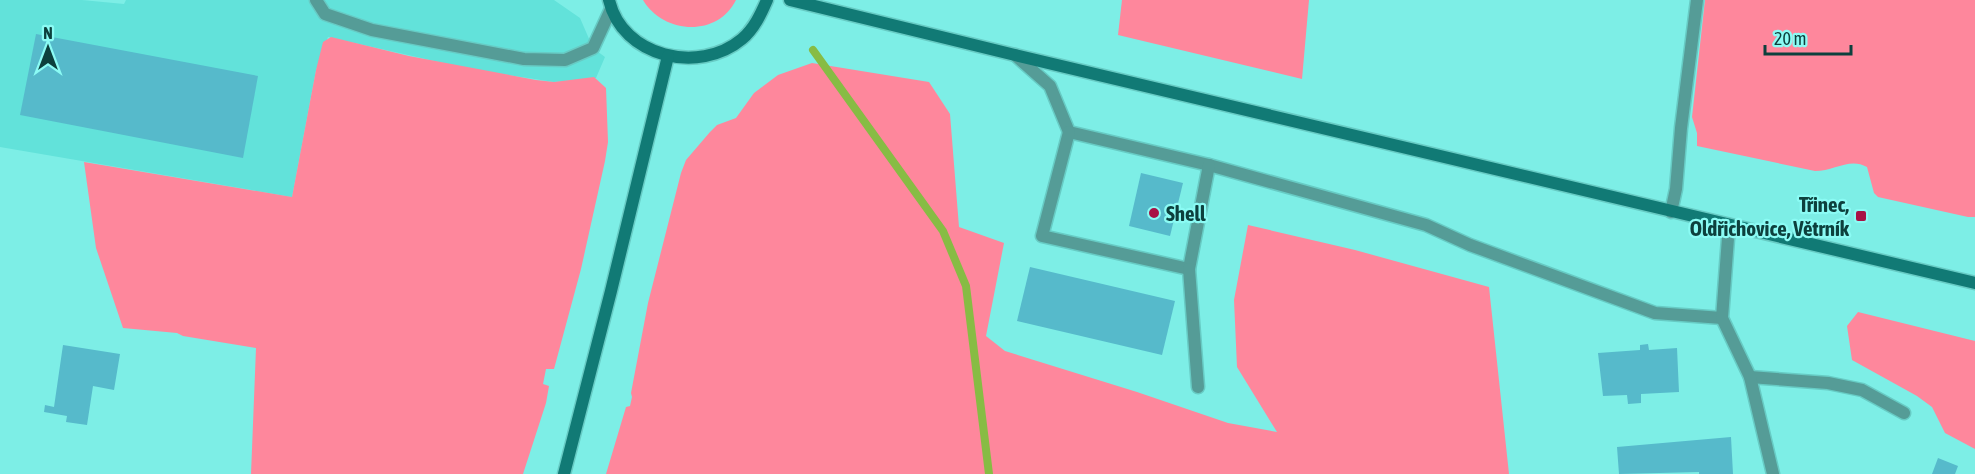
<svg xmlns="http://www.w3.org/2000/svg" width="1975" height="474" font-family="'Asap Condensed',sans-serif">
	<style>
		.built { fill: #62e2da }
		.green { fill: #fe879c }
		.lines { fill: none; stroke-linecap: round; stroke-linejoin: round }
		.stream { stroke: #87bc44; stroke-width: 8 }
		.building { fill: #56bacb }
		.lane-casing { stroke: #67cbc4; stroke-width: 15 }
		.street-casing { stroke: #67cbc4; stroke-width: 15 }
		.secondary-casing { stroke: #67cbc4; stroke-width: 15 }
		.lane { stroke: #559c97; stroke-width: 12 }
		.street { stroke: #559c97; stroke-width: 12 }
		.secondary { stroke: #117a75; stroke-width: 12 }
		.poi-dot { fill: #a81245; stroke: #8bfbf4; stroke-width: 2 }
		.labels { text-anchor: middle; dominant-baseline: central; stroke-width: 4.5; stroke-linejoin: round; paint-order: stroke }
		.poi-label { font-size: 21px; font-weight: bold; fill: #0d403d; stroke: #8bfbf4; text-anchor: end }
	</style>
	<rect width="100%" height="100%" fill="#7deee6"/>
	<polygon class="built" points="0,0 82,0 124,4 126,0 554,0 580,18 593,48 605,57 596,78 554,82 470,69 328,37 316,70 292,197 0,147"/>
	<g class="green">
		<path d="M643 0H736C717 38 663 34 643 0Z"/>
		<polygon points="1122,0 1309,0 1302,79 1118,35"/>
		<path d="M1705 0H1975V217H1968L1878 197 1874 193 1867 167C1850 157 1834 171 1815 171L1697 146V133L1692 117Z"/>
		<polygon points="331,37 409,56 536,80 554,82 594,77 606,88 608,142 605,161 581,269 554,369 546,369 543,384 549,386 546,403 523,474 251,474 256,348 183,336 177,333 123,328 96,248 84,162 292,197 316,70 323,42"/>
		<polygon points="812,63 929,82 950,114 959,227 1004,243 986,336 1005,351 1137,392 1228,423 1277,432 1237,367 1234,300 1248,225 1355,250 1489,287 1509,474 606,474 626,407 630,406 632,397 631,393 648,303 681,173 686,160 710,132 717,125 736,118 754,93 778,75"/>
		<polygon points="1858,312 1975,341 1975,449 1945,433 1932,407 1917,396 1852,360 1847,326"/>
	</g>
	<g class="lines">
		<polyline class="stream" points="813,50 943,231 966,286 989,474"/>
	</g>
	<g class="building">
		<polygon points="36,34 258,76 243,158 20,115"/>
		<polygon points="1141,173 1183,183 1170,236 1129,226"/>
		<polygon points="1030,267 1175,301 1162,355 1017,321"/>
		<polygon points="1648,344 1649,350 1677,348 1679,392 1641,394 1641,403 1628,404 1627,395 1603,396 1598,353 1640,350 1640,345"/>
		<polygon points="63,345 120,354 114,390 93,386 87,425 66,422 67,416 44,412 45,405 54,407"/>
		<polygon points="1731,437 1733,474 1699,474 1699,472 1619,474 1617,447"/>
		<polygon points="1938,458 1958,466 1955,474 1932,474"/>
	</g>
	<g class="lines">
		<defs>
			<g id="lane">
				<polyline points="316,0 325,14 372,30 524,59 565,60 593,48 611,9"/>
				<polyline points="1015,55 1050,86 1069,132 1209,165 1426,225 1470,245 1655,313 1722,318"/>
				<polyline points="1069,132 1042,236 1189,269 1209,165"/>
				<polyline points="1189,269 1198,387"/>
				<polyline points="1750,377 1828,383 1862,390 1904,413"/>
			</g>
			<g id="street">
				<polyline points="1671,212 1676,189 1681,128 1697,0"/>
				<polyline points="1729,225 1722,318 1750,377 1773,474"/>
			</g>
			<g id="secondary">
				<path d="M609 0C622 57 699 75 742 39 754 29 761 14 767 0"/>
				<polyline points="790,0 1015,55 1975,283"/>
				<polyline points="564,474 611,291 668,56"/>
			</g>
		</defs>
		<use href="#lane" class="lane-casing"/>
		<use href="#street" class="street-casing"/>
		<use href="#secondary" class="secondary-casing"/>
		<use href="#lane" class="lane"/>
		<use href="#street" class="street"/>
		<use href="#secondary" class="secondary"/>
	</g>
	<g class="poi-dot">
		<circle cx="1154" cy="213" r="6"/>
		<rect x="1855" y="210" width="12" height="12" rx="3"/>
	</g>
	<g class="labels">
		<g class="poi-label">
			<text x="1849" y="204">Třinec,<tspan x="1849" dy="24">Oldřichovice, Větrník</tspan></text>
			<text x="1166" y="213" text-anchor="start">Shell</text>
		</g>
	</g>
	<g transform="translate(48 48)" stroke="#8bfbf4" stroke-width="4.5" paint-order="stroke">
	<path d="M0-4.5L10 22L0 15L-10 22Z" fill="#0d403d"/>
	<text y="-9" font-size="16" font-weight="bold" text-anchor="middle" fill="#0d403d">N</text>
	</g>
	<path d="M1765 45v9h86v-9" fill="none" stroke="#0d403d" stroke-width="3"/>
	<text x="1774" y="45" font-size="18" fill="#0d403d" stroke="#8bfbf4" stroke-width="4.5" paint-order="stroke">20 m</text>
</svg>
